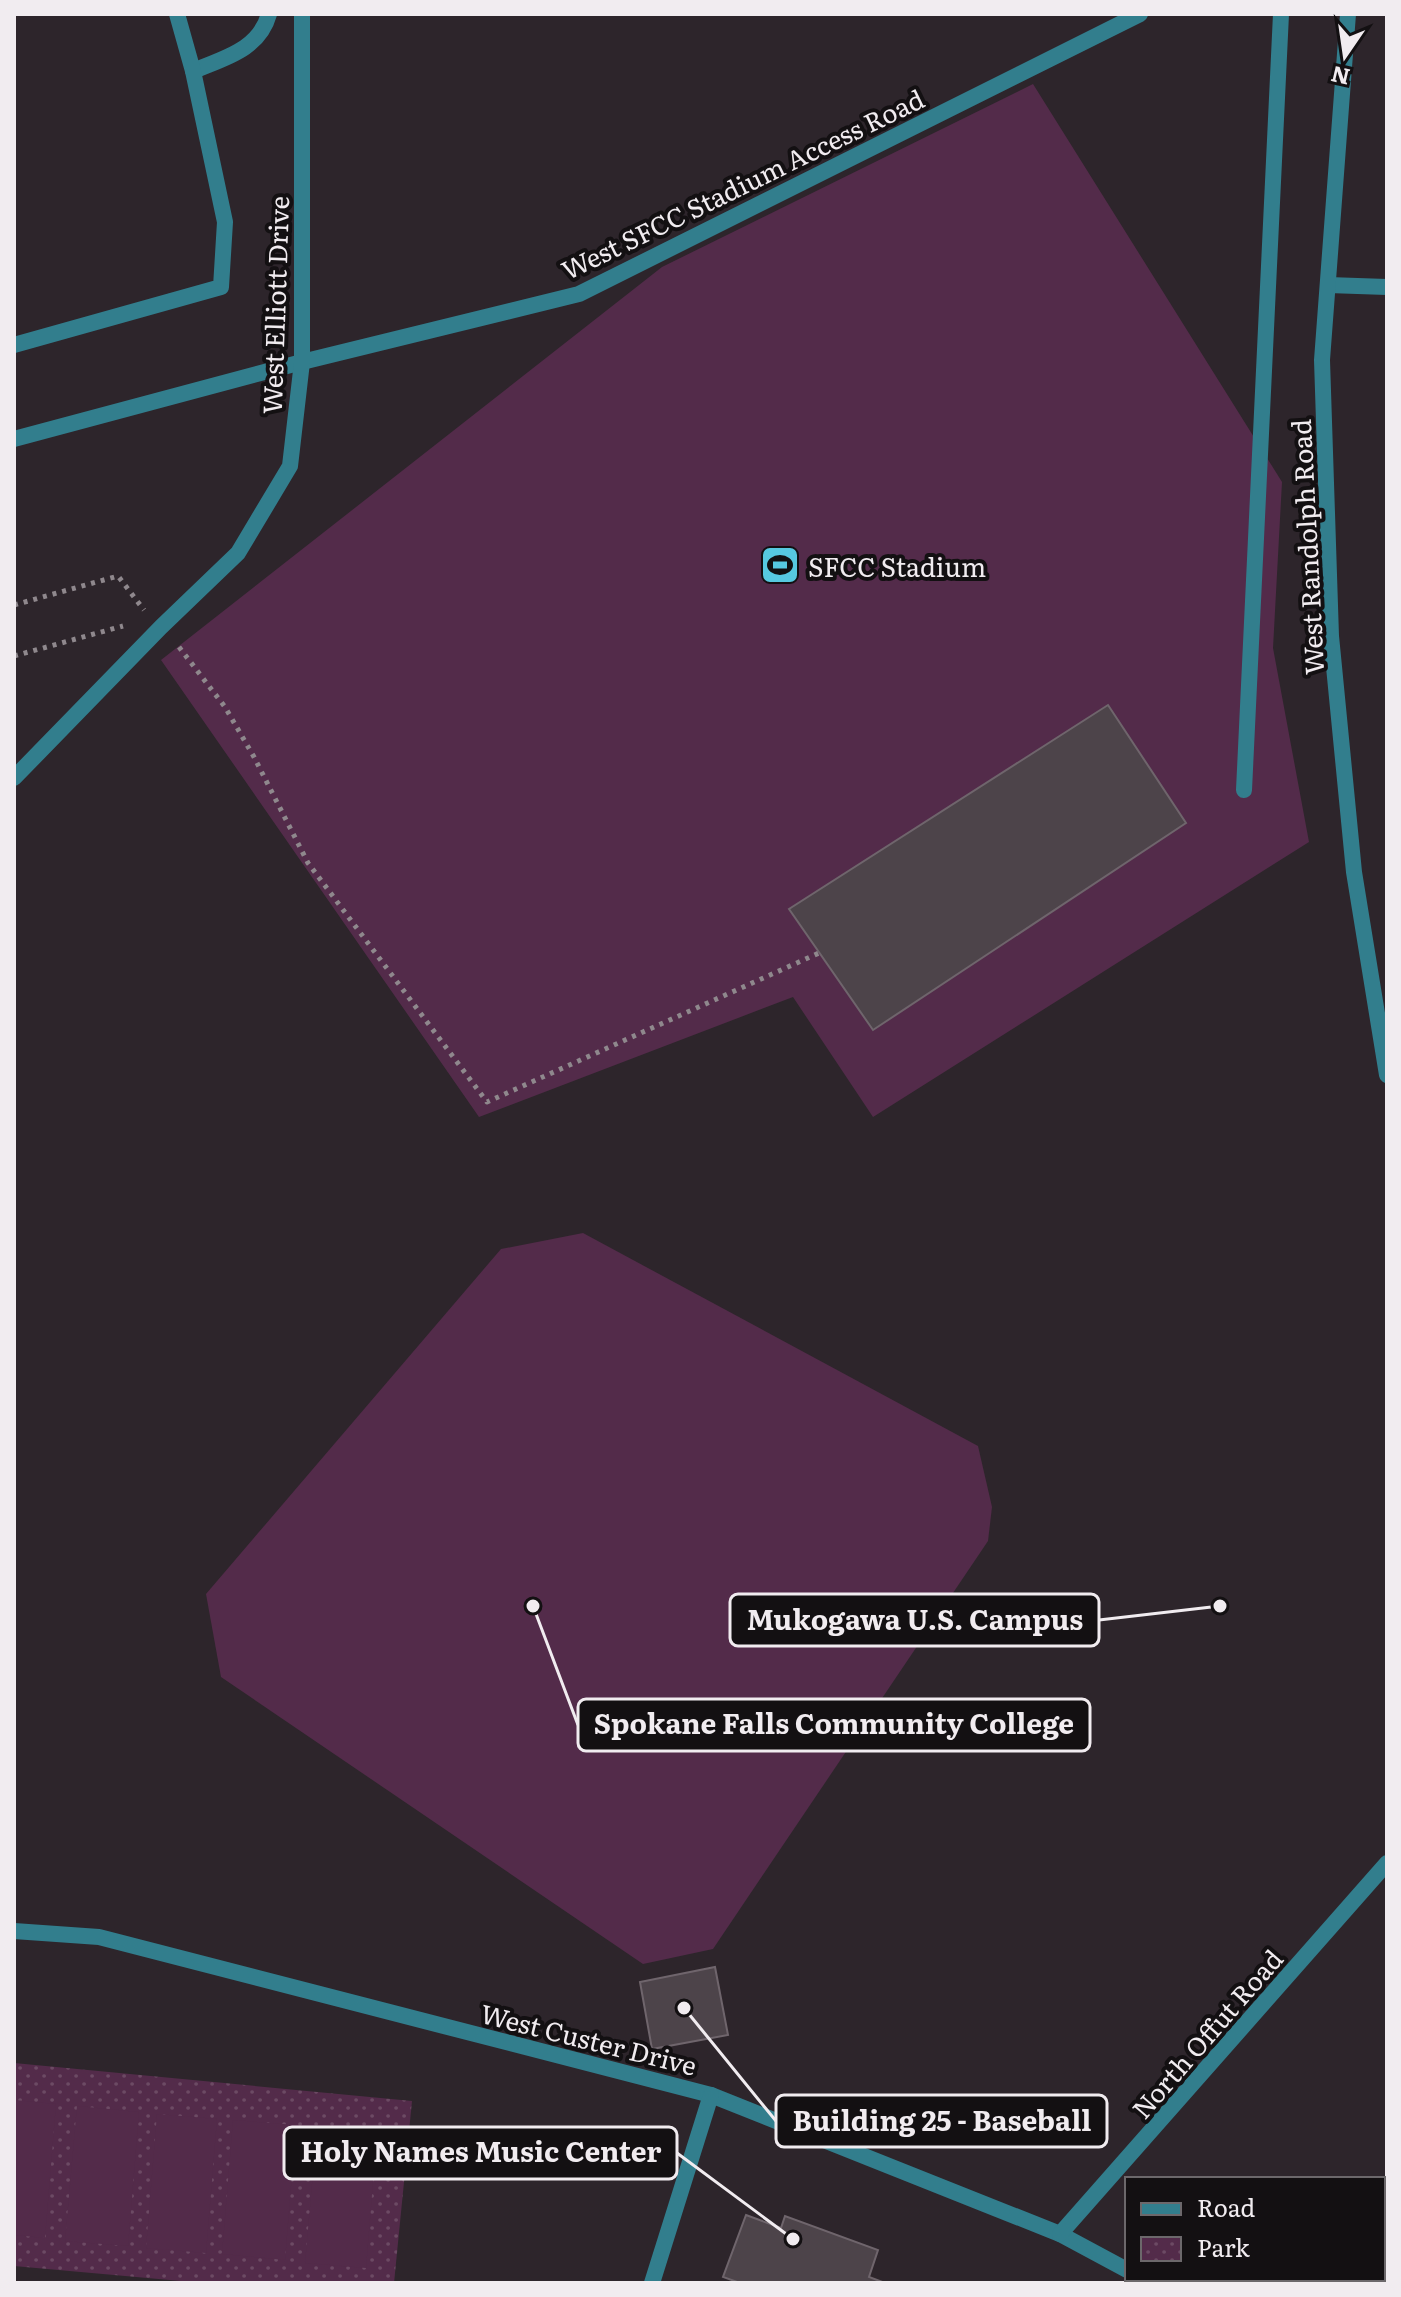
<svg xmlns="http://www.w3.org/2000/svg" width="1401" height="2297" font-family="Literata,serif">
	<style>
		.park { fill: url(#park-dots) }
		.pitch { fill: #532b4a }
		.building { fill: #4d444a; stroke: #6f656c; stroke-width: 2 }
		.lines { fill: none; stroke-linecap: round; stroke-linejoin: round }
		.path { stroke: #8f888d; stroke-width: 5; stroke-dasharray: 4 6; stroke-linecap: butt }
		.lane { stroke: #327e8d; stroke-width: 16 }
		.street { stroke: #327e8d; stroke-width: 16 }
		.labels { text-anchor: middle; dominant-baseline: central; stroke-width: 8; stroke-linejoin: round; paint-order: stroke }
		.street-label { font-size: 26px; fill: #f1ecf0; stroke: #131012 }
		.poi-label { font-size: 26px; fill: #f1ecf0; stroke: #131012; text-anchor: start }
		.leader { fill: none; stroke: #f1ecf0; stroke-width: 3 }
		.callout-dot { fill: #f1ecf0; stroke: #131012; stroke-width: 3 }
		.callout { fill: #131012; stroke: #f1ecf0; stroke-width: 3 }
		.callout-label { font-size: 28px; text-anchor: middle; font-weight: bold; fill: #f1ecf0 }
	</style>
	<defs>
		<pattern id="park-dots" width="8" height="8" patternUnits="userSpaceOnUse" patternTransform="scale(2)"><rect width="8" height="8" fill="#532b4a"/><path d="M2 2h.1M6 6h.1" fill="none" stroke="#6c4a64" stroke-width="1.8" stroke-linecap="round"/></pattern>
	</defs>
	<rect width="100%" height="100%" fill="#2d252b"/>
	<polygon class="park" points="14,2063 412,2101 394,2283 203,2283 14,2266"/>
	<g class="pitch">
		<polygon points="1033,84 1282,482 1273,648 1309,842 873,1117 793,997 479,1117 161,660 662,267"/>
		<polygon points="583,1233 978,1446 992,1507 988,1541 713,1949 643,1964 221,1677 206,1594 501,1249"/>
		<polygon points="14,2100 56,2104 45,2238 14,2235"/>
		<polygon points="77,2106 139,2112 128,2246 65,2241"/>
		<polygon points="157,2114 217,2119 206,2253 146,2248"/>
		<polygon points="233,2120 296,2125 285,2260 222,2254"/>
		<polygon points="317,2128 377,2133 366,2268 305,2263"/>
	</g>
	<g class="building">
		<polygon points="1108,705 1186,823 873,1030 789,909"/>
		<polygon points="715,1967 728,2035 652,2049 640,1982"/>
		<polygon points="746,2215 781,2228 785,2216 878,2250 869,2277 885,2283 740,2283 723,2277"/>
	</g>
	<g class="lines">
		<g class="path">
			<polyline points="14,605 118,576 144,610"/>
			<polyline points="179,647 225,707 254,757 308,863 487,1102 819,953"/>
			<polyline points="14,656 123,626"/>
		</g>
		<g class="lane">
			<path d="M193 71C224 58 259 50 269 14"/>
			<polyline points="1328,285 1387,287"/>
			<polyline points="14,345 221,287 225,222 193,71 177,14"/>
			<polyline points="14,439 302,362 579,294 1140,14"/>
			<polyline points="1244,790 1281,14"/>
		</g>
		<g class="street">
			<polyline points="1348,14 1322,360 1331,636 1354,872 1387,1075"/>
			<polyline points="14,778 161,627 238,553 290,466 302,362 302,14"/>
			<polyline points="14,1931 99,1937 711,2095 1060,2234 1127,2270"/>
			<polyline points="1060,2234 1387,1863"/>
			<polyline points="1144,2279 1151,2283"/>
			<polyline points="652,2283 711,2095"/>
		</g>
	</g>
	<defs>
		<symbol id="stadium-square" viewBox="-11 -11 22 22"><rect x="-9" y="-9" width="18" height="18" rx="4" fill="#56c9e0" stroke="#131012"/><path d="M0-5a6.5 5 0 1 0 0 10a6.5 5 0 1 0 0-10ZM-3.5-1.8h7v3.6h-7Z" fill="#111"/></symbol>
	</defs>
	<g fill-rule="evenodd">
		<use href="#stadium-square" x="758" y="543" width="44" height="44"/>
	</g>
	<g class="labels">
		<g class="street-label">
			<text transform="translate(742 183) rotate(-26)">West SFCC Stadium Access Road</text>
			<text transform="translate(274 305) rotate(-88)">West Elliott Drive</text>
			<text transform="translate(1306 547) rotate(-93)">West Randolph Road</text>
			<text transform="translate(1206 2033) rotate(-49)">North Offut Road</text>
			<text transform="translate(589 2038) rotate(14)">West Custer Drive</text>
		</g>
		<g class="poi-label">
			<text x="808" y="565">SFCC Stadium</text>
		</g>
	</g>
	<path class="leader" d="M1220 1606L1099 1620M533 1606L578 1725M684 2008L776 2121M793 2239L677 2153"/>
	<g class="callout-dot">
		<circle cx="1220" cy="1606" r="8"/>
		<circle cx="533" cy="1606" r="8"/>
		<circle cx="684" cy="2008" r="8"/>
		<circle cx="793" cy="2239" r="8"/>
	</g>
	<g class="callout">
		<rect x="730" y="1594" width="369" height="52" rx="8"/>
		<rect x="578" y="1699" width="512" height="52" rx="8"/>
		<rect x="776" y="2095" width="331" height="52" rx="8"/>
		<rect x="284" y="2127" width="393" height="52" rx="8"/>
	</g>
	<g class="callout-label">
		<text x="915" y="1630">Mukogawa U.S. Campus</text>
		<text x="834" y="1734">Spokane Falls Community College</text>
		<text x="942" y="2131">Building 25 - Baseball</text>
		<text x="481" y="2162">Holy Names Music Center</text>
	</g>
	<rect width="1401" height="2297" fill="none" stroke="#f1ecf0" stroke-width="32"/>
	<rect x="1125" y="2177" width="260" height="104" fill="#131012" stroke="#6c686b" stroke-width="2"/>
	<rect x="1141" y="2203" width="40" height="12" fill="#327e8d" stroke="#6c686b" stroke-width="2"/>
	<text x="1197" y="2217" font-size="24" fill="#f1ecf0">Road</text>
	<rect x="1141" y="2237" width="40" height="24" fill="url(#park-dots)" stroke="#6c686b" stroke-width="2"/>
	<text x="1197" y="2257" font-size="24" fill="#f1ecf0">Park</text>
	<g transform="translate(1345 56) rotate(193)" stroke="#131012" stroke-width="6" paint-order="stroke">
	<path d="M0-6L14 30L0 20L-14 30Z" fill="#f1ecf0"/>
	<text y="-12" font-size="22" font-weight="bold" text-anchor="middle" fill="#f1ecf0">N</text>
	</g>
</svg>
